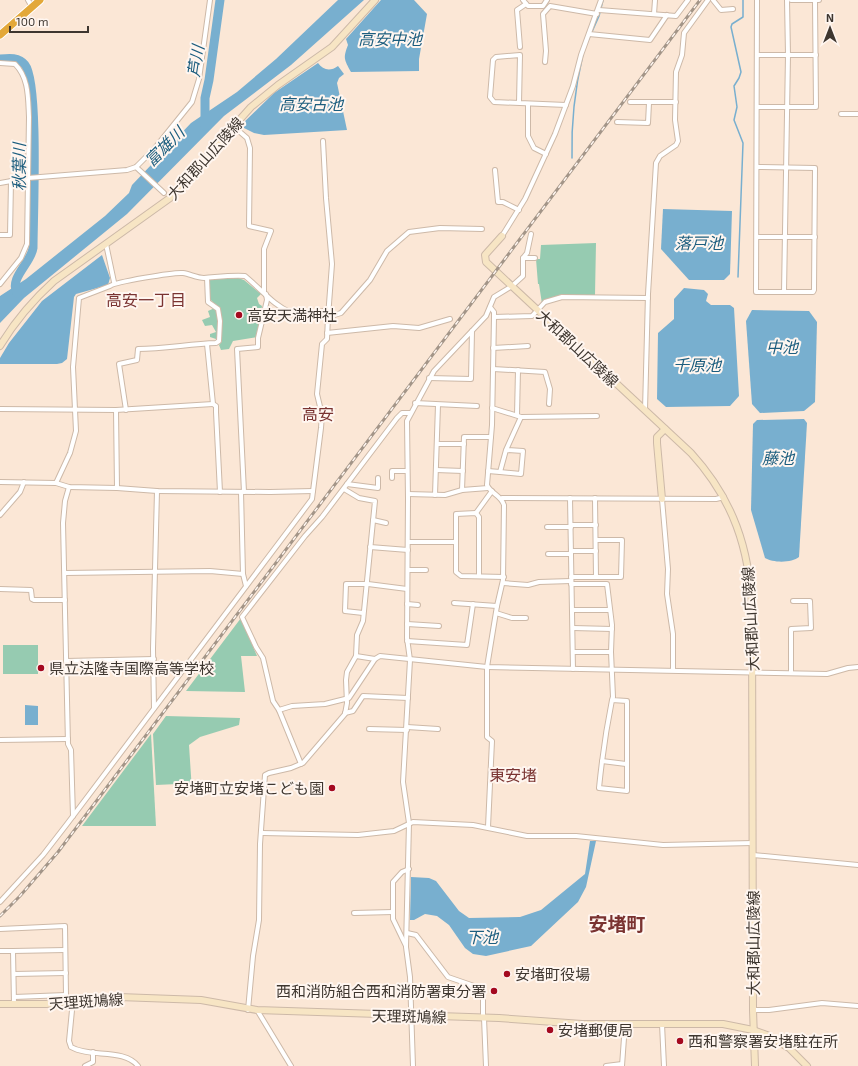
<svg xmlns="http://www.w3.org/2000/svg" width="858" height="1066" font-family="'Exo 2','Noto Sans JP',sans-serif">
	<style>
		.green { fill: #96cbb1 }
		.water { fill: #78afcf }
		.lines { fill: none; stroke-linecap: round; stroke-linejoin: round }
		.stream { stroke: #78afcf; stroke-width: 1.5 }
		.river { stroke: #78afcf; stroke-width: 9 }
		.street-casing { stroke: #cdb9a8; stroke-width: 6 }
		.secondary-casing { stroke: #cdb9a8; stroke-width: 8 }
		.highway-casing { stroke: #fff; stroke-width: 9 }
		.street { stroke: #fff; stroke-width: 4 }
		.secondary { stroke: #f7e5c4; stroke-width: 6 }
		.highway { stroke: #e3a839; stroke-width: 7 }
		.rail-casing { stroke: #a39588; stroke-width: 3 }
		.rail { stroke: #fff6f0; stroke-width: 1.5; stroke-dasharray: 4.5; stroke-linecap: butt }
		.poi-dot { fill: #a4091f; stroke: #fff6f0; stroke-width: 1.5 }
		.labels { text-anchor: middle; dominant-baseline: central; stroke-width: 4; stroke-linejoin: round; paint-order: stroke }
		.street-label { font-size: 15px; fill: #3e362f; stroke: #fff6f0 }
		.poi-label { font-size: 15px; fill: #3e362f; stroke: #fff6f0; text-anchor: start }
		.water-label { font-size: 16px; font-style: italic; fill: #1c5d7e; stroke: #fff6f0 }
		.neighbourhood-label { font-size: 16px; fill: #7a3331; stroke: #fff6f0 }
		.district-label { font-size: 19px; font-weight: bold; fill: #7a3331; stroke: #fff6f0 }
	</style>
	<rect width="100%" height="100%" fill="#fbe7d6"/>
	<g class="green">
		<polygon points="596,243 595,295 561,295 542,304 539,284 538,284 536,259 540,259 541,245"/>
		<polygon points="238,278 244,280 261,294 257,298 259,304 262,306 257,337 233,341 229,349 221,350 219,345 222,341 210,337 210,334 216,332 212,325 205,326 202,320 210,317 208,311 217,307 210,299 209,279"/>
		<polygon points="241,618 257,656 241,656 245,692 186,691"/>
		<rect x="3" y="645" width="35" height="29"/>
		<polygon points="166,716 240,718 239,725 200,737 189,745 192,791 177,784 156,785 153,734"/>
		<polygon points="151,734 156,826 82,826"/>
	</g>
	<g class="water">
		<polygon points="338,0 364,0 291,65 224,116 127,214 24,298 0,323 0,296 26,279 105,216 129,193 132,185 191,123 237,92 276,59"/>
		<path d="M381 0H414L427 14 419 59V71L351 72C344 59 343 58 348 45L346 39Z"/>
		<path d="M318 63C323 70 330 72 338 66L344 74 339 78 337 83 347 130 264 135 254 133 240 126 274 93Z"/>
		<polygon points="663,209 732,211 730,274 724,280 689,280 661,249"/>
		<polygon points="102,255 110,278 108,285 76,294 74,297 67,359 62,363 57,364 0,364 0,358 9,343 42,301"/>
		<polygon points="684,288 704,290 708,294 706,301 711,305 730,305 734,308 739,396 730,406 666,407 657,399 658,333 674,319 674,299"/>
		<polygon points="752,310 809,311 817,322 815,402 804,411 760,413 752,404 746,321"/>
		<path d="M804 419 807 423 799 557C792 563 773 563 765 558L751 510 753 424 757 420Z"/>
		<polygon points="25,705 38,706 38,725 25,725"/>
		<polygon points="590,841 596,841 586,887 578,902 531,946 486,956 473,954 465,948 449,925 437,916 425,914 414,920 410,920 411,877 429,878 436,881 459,911 469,918 520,917 541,910 585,874"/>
	</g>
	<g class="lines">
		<g class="stream">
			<polyline points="587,43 599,16 603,0"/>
			<path d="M572 158C571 123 575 88 583 54"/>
			<polyline points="738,277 743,143 734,120 737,107 734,86 739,78 741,72 731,27 732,24 743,17 743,0"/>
		</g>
		<g class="river">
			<path d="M0 59C9 58 19 57 25 65 39 82 33 218 33 248 31 263 9 278 17 293"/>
			<polyline points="205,126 205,98 209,80 220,0"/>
		</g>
		<defs>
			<g id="street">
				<polyline points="28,0 32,7"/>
				<polyline points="523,0 528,6 543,6 547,0"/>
				<polyline points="713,0 721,10 733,9"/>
				<polyline points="757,0 756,292 813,292 814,290 815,168 757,167"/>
				<polyline points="791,0 819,0"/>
				<polyline points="599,10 676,16 688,0"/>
				<polyline points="654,14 655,0"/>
				<polyline points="589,34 650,40 667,15"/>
				<polyline points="520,47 517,10 526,4"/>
				<polyline points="757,55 816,55"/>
				<polyline points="545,62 546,51 543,14 550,6 597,14"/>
				<path d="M0 63 15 64C29 78 28 98 29 117L27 244 21 258 0 284"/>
				<polyline points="630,102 676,102"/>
				<polyline points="519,103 520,55 496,57 493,60 490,97 494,102 566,105"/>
				<polyline points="528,104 528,136 534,148 546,154"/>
				<polyline points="758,107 816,107 815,1"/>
				<polyline points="841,114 858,114"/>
				<polyline points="617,122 648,123 649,103"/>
				<polyline points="233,126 247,138 250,148 249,226 271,231 264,249 264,292"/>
				<polyline points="323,141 326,198 332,264 328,317 341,313 370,280 387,251 409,232 440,228 482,229"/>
				<polyline points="136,167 164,193"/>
				<polyline points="495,170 498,202 503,202 519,210"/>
				<polyline points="0,183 28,178 127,170 136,167 155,148 192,102 199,79 210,0"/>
				<polyline points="0,235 10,235 11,181"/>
				<polyline points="502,236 525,199 555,134 573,86 581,55 601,0"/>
				<polyline points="757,237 815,237"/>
				<polyline points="106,244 114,282"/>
				<polyline points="523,258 535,258"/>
				<polyline points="784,292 788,55 787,0"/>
				<polyline points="494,317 532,316 545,302 562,297 648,298"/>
				<polyline points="327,333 393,326 419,328 450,319"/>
				<polyline points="207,344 213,404 216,406 216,412 220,492"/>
				<polyline points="493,348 528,346"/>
				<polyline points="493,369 545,372 550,389 549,404"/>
				<polyline points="429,378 471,379 472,331"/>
				<polyline points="415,403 477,406"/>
				<polyline points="492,408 521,417 597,416"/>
				<polyline points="0,409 116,410 213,404"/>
				<polyline points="116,410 117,488"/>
				<path d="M126 410 119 364 137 360 138 349C164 349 189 344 216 343L219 341 220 321 218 309 208 302 207 278"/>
				<polyline points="645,410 648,294 656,163 660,156 676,145 678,141 675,120 676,72 682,55 684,33 708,0"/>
				<polyline points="517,415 518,370"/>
				<polyline points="437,444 464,444"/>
				<polyline points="506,450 523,451 521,474 500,472 506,450 521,417"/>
				<polyline points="436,470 463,471"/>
				<polyline points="488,471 500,472"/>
				<polyline points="392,478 392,471 406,471"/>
				<polyline points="0,482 56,483 69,487 117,488 157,491 270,492 313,491"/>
				<path d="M56 483 70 453 76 431 73 367 79 298 110 286C115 282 174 272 183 273 190 274 197 278 204 278 218 277 231 275 245 276 276 302 286 325 329 309"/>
				<polyline points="347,484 378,488 378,478"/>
				<polyline points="69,487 65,501 63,523 68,744 71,750 73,816"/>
				<polyline points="462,490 464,437 491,437"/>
				<polyline points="241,492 243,574 246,586"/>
				<polyline points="244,492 237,349 258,347 258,338 267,300 266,294"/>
				<polyline points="408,494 445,495 462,490 488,488"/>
				<polyline points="435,495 438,405"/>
				<polyline points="502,498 716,499 724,497"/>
				<polyline points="570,498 573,669"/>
				<polyline points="595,498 596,577"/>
				<polyline points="662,499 668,569 667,594 673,634 673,670"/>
				<polyline points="476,513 492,491"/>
				<polyline points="0,515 20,492 24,482"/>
				<polyline points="373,520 386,523"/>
				<polyline points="571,525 596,525"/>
				<polyline points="547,527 571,527"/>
				<polyline points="408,542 456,542"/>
				<polyline points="370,547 408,550"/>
				<polyline points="571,551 596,551"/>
				<polyline points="548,554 571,554"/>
				<polyline points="408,570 426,570"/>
				<polyline points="65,573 210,571 243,574"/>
				<polyline points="479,576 479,517 476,513 456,514 456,572 461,576 504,577"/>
				<polyline points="571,577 621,577 622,540 596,540"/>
				<polyline points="503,583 528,585 539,582 571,581"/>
				<path d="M571 584H607L612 625 611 652 613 697 612 700C606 730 602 758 599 788L627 791V701L612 700"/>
				<polyline points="0,589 31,590 32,599 34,600 65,600"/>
				<polyline points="454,603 497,606"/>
				<polyline points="407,604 418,605"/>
				<polyline points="572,610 610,610"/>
				<polyline points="363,613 345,611 346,584 368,584 407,589"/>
				<polyline points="496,613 512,618 526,618"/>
				<polyline points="407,624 439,626"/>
				<polyline points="573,628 612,629"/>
				<polyline points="407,641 467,645 473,604"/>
				<polyline points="573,652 611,652"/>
				<polyline points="356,656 375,659"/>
				<polyline points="66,661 154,659"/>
				<polyline points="791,673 791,629 811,628 810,601 793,601"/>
				<polyline points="154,708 153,649 157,491"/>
				<polyline points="279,710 292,706 325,704 349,698 375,659 380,656 487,667 827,674 848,668 858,667"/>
				<polyline points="345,713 353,711 363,696 408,698"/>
				<polyline points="407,727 438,729"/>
				<polyline points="369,729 407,730"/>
				<polyline points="0,740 68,739"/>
				<polyline points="602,761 626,764"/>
				<polyline points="301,764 279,710 273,701 263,658 256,647 242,617 305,536 322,517 397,418 402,413 410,413"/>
				<path d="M488 827 492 741 487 737V667L497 606 503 580 504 505C501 495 491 494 487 485L492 425 494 317V312L490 307"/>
				<polyline points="262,833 358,835 394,831 413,822 473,825 527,836 576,836 663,845 753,843"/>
				<polyline points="753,855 858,865"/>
				<polyline points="0,902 43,855 67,824 312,499 321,428 322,415 317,394 322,344 327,339 328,317"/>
				<polyline points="354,913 393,912"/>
				<polyline points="0,929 65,926 66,995 69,1001"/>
				<polyline points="407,933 416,935 448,977 477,987 483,992 483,1018"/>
				<polyline points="406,946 393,919 393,882 402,872 409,869"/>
				<polyline points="0,951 13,951 14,1004"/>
				<polyline points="13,951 65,950"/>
				<polyline points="14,974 66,973"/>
				<polyline points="14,997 66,995"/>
				<path d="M73 1000 69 1041 71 1047C90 1058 124 1048 138 1066"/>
				<polyline points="248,1010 253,956 259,920 260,844 265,775 269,773 291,768 303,763 345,714 347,703 346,680 347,672 356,656 357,635 363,621 375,501 359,498 344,489"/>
				<polyline points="257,1010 291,1066"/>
				<polyline points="753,1010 769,1010 822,1003 858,1006"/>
				<polyline points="484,1018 486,1066"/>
				<polyline points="662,1024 664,1066"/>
				<polyline points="85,1066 93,1062 93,1052"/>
				<polyline points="413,1066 410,977 406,947 409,823 403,782 410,660 407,638 408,499 407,421 434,371 486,316 494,297 512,286 523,276 523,258 527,253 531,234"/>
				<polyline points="606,1066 622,1064"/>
				<polyline points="622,1066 625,1024"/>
			</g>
			<g id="secondary">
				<path d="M502 236 485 255 486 262 691 453C733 499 750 549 752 611L753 1010 755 1066"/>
				<path d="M0 346C15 321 32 301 54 281L170 198 251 107 278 85 332 47 375 0"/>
				<polyline points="662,499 657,443 657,437 665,429"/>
				<polyline points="0,1004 46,1004 119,997 201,1000 257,1010 499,1018 582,1024 723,1024 753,1030 767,1035 789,1048 807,1066"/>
			</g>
			<polyline id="highway" points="0,35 40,0"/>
		</defs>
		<use href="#street" class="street-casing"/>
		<use href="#secondary" class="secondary-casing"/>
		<use href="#highway" class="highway-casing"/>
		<use href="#street" class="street"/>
		<use href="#secondary" class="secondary"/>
		<use href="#highway" class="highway"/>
		<defs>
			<polyline id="rail" points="0,916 20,896 58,852 700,0"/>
		</defs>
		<use href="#rail" class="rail-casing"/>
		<use href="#rail" class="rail"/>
	</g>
	<g class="poi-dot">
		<circle cx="239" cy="315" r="4"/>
		<circle cx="41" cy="668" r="4"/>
		<circle cx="332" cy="788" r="4"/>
		<circle cx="507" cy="974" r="4"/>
		<circle cx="494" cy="991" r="4"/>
		<circle cx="550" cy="1030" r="4"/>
		<circle cx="680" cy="1041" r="4"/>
	</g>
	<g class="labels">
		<g class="street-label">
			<text transform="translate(205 158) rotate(-48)">大和郡山広陵線</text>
			<text transform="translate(578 348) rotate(43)">大和郡山広陵線</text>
			<text transform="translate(750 619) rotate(-93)">大和郡山広陵線</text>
			<text transform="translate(753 943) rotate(-90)">大和郡山広陵線</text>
			<text transform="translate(86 1001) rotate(-4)">天理斑鳩線</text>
			<text transform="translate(409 1016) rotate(1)">天理斑鳩線</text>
		</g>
		<g class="poi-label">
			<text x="247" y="315">高安天満神社</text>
			<text x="49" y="668">県立法隆寺国際高等学校</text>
			<text x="324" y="788" text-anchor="end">安堵町立安堵こども園</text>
			<text x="515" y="974">安堵町役場</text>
			<text x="486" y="991" text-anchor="end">西和消防組合西和消防署東分署</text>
			<text x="558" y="1030">安堵郵便局</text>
			<text x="688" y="1041">西和警察署安堵駐在所</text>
		</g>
		<g class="water-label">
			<text x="390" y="38">高安中池</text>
			<text transform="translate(195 61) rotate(-81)">芦川</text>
			<text x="311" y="103">高安古池</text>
			<text transform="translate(164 146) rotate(-45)">富雄川</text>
			<text transform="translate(18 167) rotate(-90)">秋葉川</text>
			<text x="699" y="242">落戸池</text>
			<text x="782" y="346">中池</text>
			<text x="697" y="364">千原池</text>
			<text x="778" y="457">藤池</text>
			<text x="482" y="936">下池</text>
		</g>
		<g class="neighbourhood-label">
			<text x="146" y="299">高安一丁目</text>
			<text x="318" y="413">高安</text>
			<text x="513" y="774">東安堵</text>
		</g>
		<g class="district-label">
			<text x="617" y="923">安堵町</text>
		</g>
	</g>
	<g transform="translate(830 28)" stroke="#fff6f0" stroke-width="3" paint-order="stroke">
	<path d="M0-3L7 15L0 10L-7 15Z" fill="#3e362f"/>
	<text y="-6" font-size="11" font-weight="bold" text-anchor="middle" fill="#3e362f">N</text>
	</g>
	<path d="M10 26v6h78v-6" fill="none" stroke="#3e362f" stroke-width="2"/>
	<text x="16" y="26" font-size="12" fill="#3e362f" stroke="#fff6f0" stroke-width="3" paint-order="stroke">100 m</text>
</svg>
